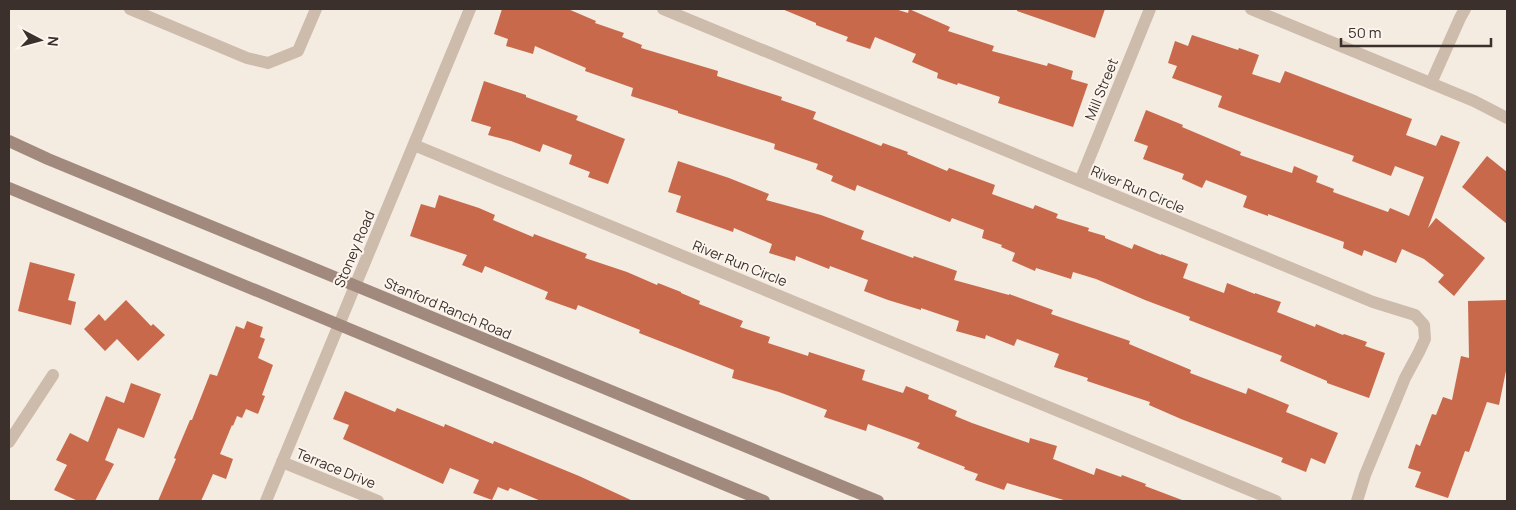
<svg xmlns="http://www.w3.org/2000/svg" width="1516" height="510" font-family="Manrope,sans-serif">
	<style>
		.building { fill: #c8694b }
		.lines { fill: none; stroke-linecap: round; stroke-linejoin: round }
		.minor { stroke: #cdbbac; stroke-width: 12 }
		.tertiary { stroke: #cdbbac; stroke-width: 12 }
		.secondary { stroke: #a18a7d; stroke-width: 12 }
		.labels { text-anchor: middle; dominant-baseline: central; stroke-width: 4; stroke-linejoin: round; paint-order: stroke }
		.street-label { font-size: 14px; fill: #3b302b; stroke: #fbf5ee }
	</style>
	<rect width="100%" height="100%" fill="#f4ebe1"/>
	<g class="building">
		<polygon points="502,9 568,9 596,21 595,23 624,33 622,37 642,45 641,48 718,71 717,76 782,97 781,100 816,112 813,119 881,146 883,143 908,152 907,154 947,171 949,168 995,185 992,194 1033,209 1035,205 1058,214 1056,218 1089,228 1088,231 1105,236 1105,238 1132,249 1134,244 1161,255 1161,254 1188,264 1183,278 1224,293 1227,283 1255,294 1255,293 1281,302 1277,312 1315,327 1316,324 1343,335 1344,334 1367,342 1365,346 1385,353 1369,398 1327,383 1327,381 1280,361 1282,356 1189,320 1190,317 1145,300 1096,279 1073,272 1071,279 1036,268 1035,271 1012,261 1015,253 1001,247 1002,245 982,238 984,230 952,218 950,222 857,185 855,191 831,181 833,176 816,169 818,164 774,149 775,144 678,113 678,111 631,96 633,88 585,71 586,68 535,46 533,54 506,46 508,39 494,34"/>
		<polygon points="782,9 895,9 908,13 909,9 950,27 948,31 994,46 992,51 1047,66 1048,63 1073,71 1071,79 1088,84 1073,127 998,103 1000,97 958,83 957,85 937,78 938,73 912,62 916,54 875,37 870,49 846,41 848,37 816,25 816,23"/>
		<polygon points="1017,9 1105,9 1095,38 1017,11"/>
		<polygon points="1192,35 1238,50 1239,48 1259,55 1252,74 1280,83 1285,71 1412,119 1406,135 1436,146 1441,135 1460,142 1428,228 1436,218 1485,258 1454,296 1438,282 1444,275 1424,259 1402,249 1396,263 1364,250 1362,256 1343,248 1344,242 1268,214 1268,216 1243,207 1247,196 1206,180 1202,188 1182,179 1184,174 1143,159 1148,146 1134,141 1146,110 1183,125 1182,127 1241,152 1240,155 1292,173 1294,166 1318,176 1316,182 1334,189 1333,192 1388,212 1390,208 1409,216 1424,177 1395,166 1391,176 1352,161 1354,156 1218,107 1222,96 1172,78 1177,66 1168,63 1175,41 1188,46"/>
		<polygon points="484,81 526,95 526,97 578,116 576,120 625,139 608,184 588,177 590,172 569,164 572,155 543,144 540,152 511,141 488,135 491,127 471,121"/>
		<polygon points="1487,156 1507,172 1507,224 1462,187"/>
		<polygon points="678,161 729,178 769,194 766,200 821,215 864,231 861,239 913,258 914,256 957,271 954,280 1009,295 1009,294 1053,310 1051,314 1130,341 1129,344 1191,370 1190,373 1246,394 1248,388 1289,405 1286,412 1338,433 1325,464 1311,458 1306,472 1281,462 1283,458 1181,419 1149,405 1150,402 1087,381 1088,378 1054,367 1059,354 1017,339 1014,346 986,335 985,339 956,331 959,321 921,308 921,310 888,300 864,291 868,280 830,266 829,269 796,256 795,261 769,253 772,244 734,228 733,232 676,212 681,196 668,192"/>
		<polygon points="439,195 479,208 495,215 493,220 533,237 534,234 587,254 585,258 627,272 657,285 658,283 681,292 681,293 700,301 699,304 743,321 740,327 770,337 768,343 808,356 809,352 865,370 862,380 903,393 906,386 929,395 928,399 957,411 955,416 972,423 1029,443 1030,438 1057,446 1053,459 1094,475 1096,468 1121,477 1122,475 1146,484 1145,486 1182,500 1182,501 1067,501 1007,483 1004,490 975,480 978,474 964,469 965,467 917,448 920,443 868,424 866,431 824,417 827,410 779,392 732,378 734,370 639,333 640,330 578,305 576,310 545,299 548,292 485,266 482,273 462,265 467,255 410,236 421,204 435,208"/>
		<polygon points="30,262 75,274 68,300 76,302 71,325 18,311"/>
		<polygon points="126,300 151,326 153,324 165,335 138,361 117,339 105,351 84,329 99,314 105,321"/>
		<polygon points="1507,300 1507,366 1499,405 1487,402 1469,452 1465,451 1448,498 1415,487 1421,472 1408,468 1416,444 1420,446 1432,414 1436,415 1443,397 1452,400 1461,356 1469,358 1468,301"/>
		<polygon points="247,321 263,327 260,337 265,339 258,358 273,365 262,395 265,396 258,414 246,409 242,418 237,416 233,426 232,425 220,454 233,459 226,479 213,474 201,501 158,501 176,459 174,458 190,420 192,420 210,374 217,376 236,326 244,329"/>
		<polygon points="131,383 161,394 144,438 118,428 105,460 114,464 95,501 78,501 54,490 67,465 56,460 70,433 88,442 106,396 124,403"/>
		<polygon points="345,391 395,412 397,408 444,427 445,424 493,444 494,441 579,476 633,501 541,501 510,488 508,491 498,487 492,500 473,493 479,480 450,468 443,484 343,439 349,425 333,419"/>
	</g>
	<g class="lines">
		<g class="minor">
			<polyline points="130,9 247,58 268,63 298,51 316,9"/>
			<polyline points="663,9 1373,302 1415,315 1424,325 1425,339 1419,352 1405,378 1365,475 1357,501"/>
			<polyline points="1431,83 1460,18 1465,9"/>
			<polyline points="414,145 1276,501"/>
			<polyline points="1080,181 1150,9"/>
			<polyline points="9,442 53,375"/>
			<polyline points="282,462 378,501"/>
			<polyline points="266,501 355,286"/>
		</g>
		<g class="tertiary">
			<polyline points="1251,9 1474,101 1507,118"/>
			<polyline points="355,286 470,9"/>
		</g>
		<g class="secondary">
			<polyline points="9,141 48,159 878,501"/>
			<polyline points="9,188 764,501"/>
		</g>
	</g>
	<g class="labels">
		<g class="street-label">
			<text transform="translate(1101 89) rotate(-68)">Mill Street</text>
			<text transform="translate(1138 189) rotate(23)">River Run Circle</text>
			<text transform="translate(354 249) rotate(-67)">Stoney Road</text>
			<text transform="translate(740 263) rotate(22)">River Run Circle</text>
			<text transform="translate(448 308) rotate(23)">Stanford Ranch Road</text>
			<text transform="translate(336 468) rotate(22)">Terrace Drive</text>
		</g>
	</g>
	<rect width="1516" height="510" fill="none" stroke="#3b302b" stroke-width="20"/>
	<g transform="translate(40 40) rotate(96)" stroke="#fbf5ee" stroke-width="4" paint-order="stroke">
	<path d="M0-4L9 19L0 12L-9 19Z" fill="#3b302b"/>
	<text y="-8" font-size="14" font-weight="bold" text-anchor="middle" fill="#3b302b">N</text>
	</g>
	<path d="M1341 38v8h150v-8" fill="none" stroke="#3b302b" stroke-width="2.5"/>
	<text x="1348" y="38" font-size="15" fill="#3b302b" stroke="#fbf5ee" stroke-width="4" paint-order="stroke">50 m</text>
</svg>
